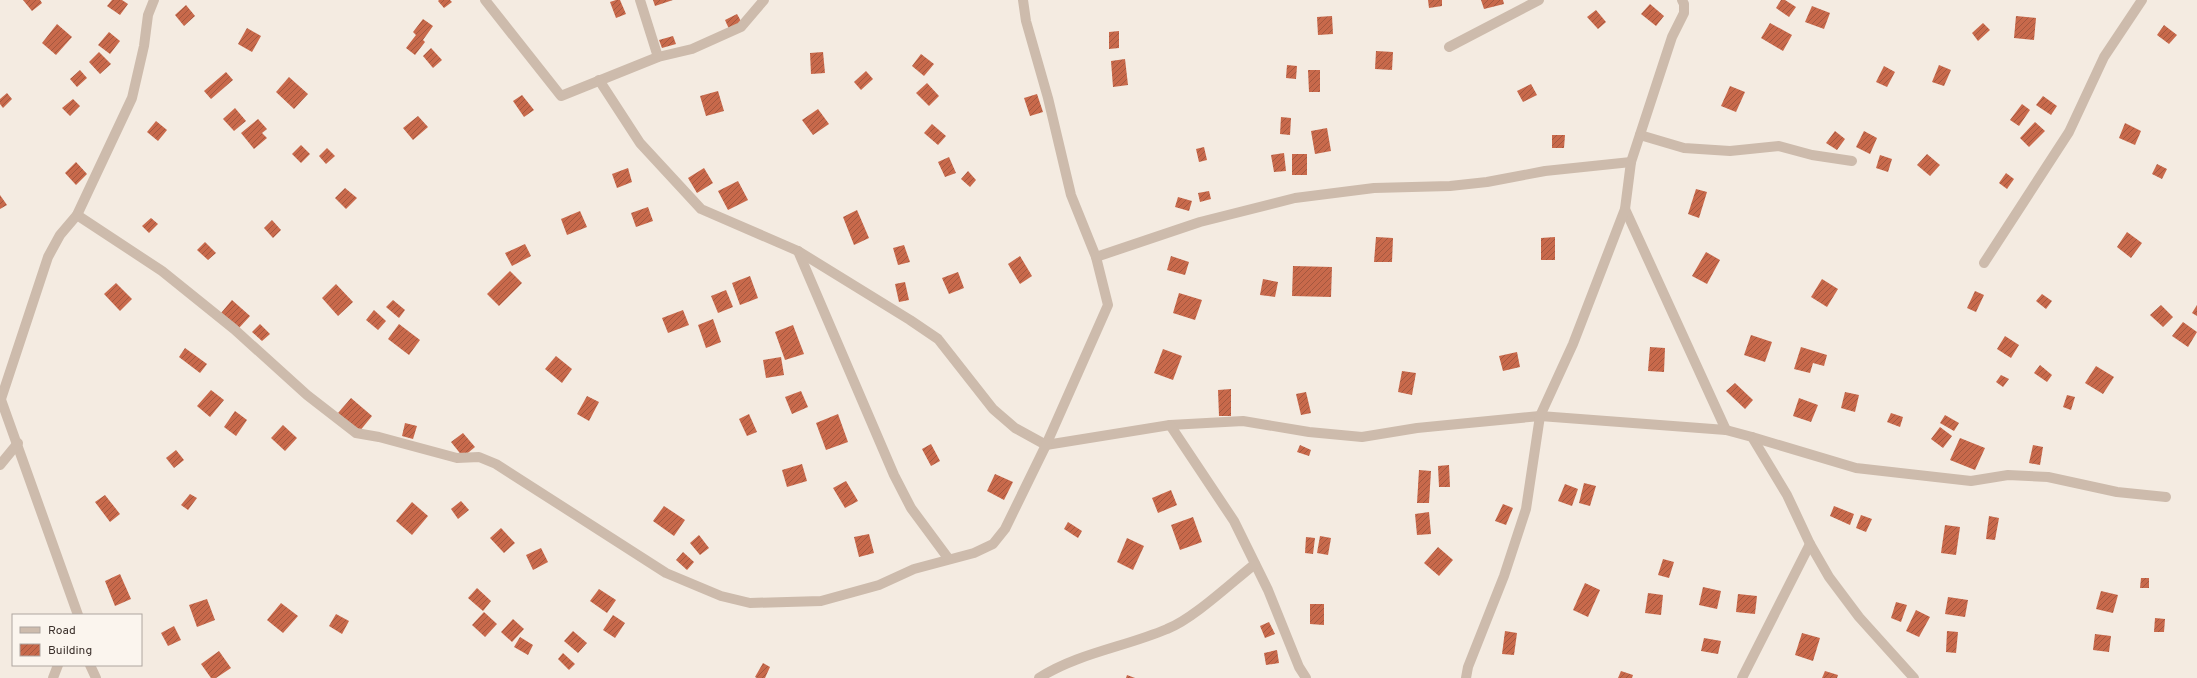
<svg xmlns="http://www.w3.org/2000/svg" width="2197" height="678" font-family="Overpass,sans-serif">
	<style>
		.building { fill: url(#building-hatch) }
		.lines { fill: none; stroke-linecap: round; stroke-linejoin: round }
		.street { stroke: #cdbbac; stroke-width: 10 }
	</style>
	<defs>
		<pattern id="building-hatch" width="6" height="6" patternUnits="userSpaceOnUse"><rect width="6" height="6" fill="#c8694b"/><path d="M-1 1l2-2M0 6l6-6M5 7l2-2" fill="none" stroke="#a4573f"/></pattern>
	</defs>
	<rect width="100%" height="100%" fill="#f4ebe1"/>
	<g class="building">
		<polygon points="23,0 40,0 42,3 32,11"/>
		<polygon points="112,0 122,0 128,4 120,15 107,6"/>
		<polygon points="439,0 450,0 452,2 444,8 438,1"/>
		<polygon points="616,0 620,0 626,14 616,18 610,2"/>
		<polygon points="653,0 673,0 655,6"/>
		<polygon points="1428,0 1442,0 1442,6 1429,8"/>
		<polygon points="1481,0 1503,0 1504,4 1484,9"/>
		<polygon points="1781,0 1785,0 1796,7 1789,17 1776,8"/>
		<polygon points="1650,4 1664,16 1656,26 1641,14"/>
		<polygon points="186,5 195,16 184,26 175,15"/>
		<polygon points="1812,6 1830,13 1824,29 1805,22"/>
		<polygon points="1596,10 1606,22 1598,29 1587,17"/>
		<polygon points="737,14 742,23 729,29 725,20"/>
		<polygon points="1332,16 1333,34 1318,35 1317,17"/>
		<polygon points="2016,16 2036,18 2034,40 2014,38"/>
		<polygon points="423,19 433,26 423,40 425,42 415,55 406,48 416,35 413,32"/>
		<polygon points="1770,23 1792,35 1783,51 1761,38"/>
		<polygon points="1983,23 1990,30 1978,41 1972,33"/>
		<polygon points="57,24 72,37 56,55 42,43"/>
		<polygon points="2164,25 2177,35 2169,44 2157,35"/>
		<polygon points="247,28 261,36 252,52 238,44"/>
		<polygon points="1119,31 1119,48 1109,49 1109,32"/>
		<polygon points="109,32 120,41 110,54 98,45"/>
		<polygon points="673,36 676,44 662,48 659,40"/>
		<polygon points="431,48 442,60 433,68 423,56"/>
		<polygon points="1376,51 1393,52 1392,70 1375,69"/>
		<polygon points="99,52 111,64 100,74 89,62"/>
		<polygon points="823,52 825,73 811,74 810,53"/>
		<polygon points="921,54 934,64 924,76 912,66"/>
		<polygon points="1125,59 1128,85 1113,87 1111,61"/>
		<polygon points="1287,65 1297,66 1296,79 1286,78"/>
		<polygon points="1939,65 1951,70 1944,86 1932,82"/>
		<polygon points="1884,66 1895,72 1887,87 1876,82"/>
		<polygon points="80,70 87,78 77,87 70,79"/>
		<polygon points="1308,70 1320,70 1320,92 1309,92"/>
		<polygon points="866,71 873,79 861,90 854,82"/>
		<polygon points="226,72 233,80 211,99 204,91"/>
		<polygon points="289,77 308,94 294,109 276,92"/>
		<polygon points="927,83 939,96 929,106 916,93"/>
		<polygon points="1531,84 1537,95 1523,102 1517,91"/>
		<polygon points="1730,86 1745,92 1736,112 1721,106"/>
		<polygon points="718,91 724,111 706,116 700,96"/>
		<polygon points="7,93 12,99 3,108 0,104 0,99"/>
		<polygon points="1037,94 1043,112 1030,116 1024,98"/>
		<polygon points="522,95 534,110 524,117 513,101"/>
		<polygon points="2043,96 2057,106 2051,115 2036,105"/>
		<polygon points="73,99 80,106 70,116 62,108"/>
		<polygon points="2022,104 2030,110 2019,126 2010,120"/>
		<polygon points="235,108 246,121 234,131 223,119"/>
		<polygon points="818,109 829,124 813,135 802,120"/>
		<polygon points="418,116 428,127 413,140 403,128"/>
		<polygon points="1281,117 1291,118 1290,135 1280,134"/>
		<polygon points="258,119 267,129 262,133 267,138 254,149 241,133"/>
		<polygon points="156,121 167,130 158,141 147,132"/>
		<polygon points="2035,122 2045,131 2029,147 2020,138"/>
		<polygon points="2125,123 2141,131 2135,145 2119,138"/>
		<polygon points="932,124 946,136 938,145 924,133"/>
		<polygon points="1327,128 1331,151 1315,154 1311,131"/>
		<polygon points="1835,131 1845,139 1837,150 1826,143"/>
		<polygon points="1864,131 1877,138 1870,154 1856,147"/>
		<polygon points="1552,135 1565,135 1564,148 1552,148"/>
		<polygon points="301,145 310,154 301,163 292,154"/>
		<polygon points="1204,147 1207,160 1199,162 1196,149"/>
		<polygon points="327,148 335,156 326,164 319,156"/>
		<polygon points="1284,153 1286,171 1274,172 1271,155"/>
		<rect x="1292" y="154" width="15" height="21"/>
		<polygon points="1927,154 1940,165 1930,176 1917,165"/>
		<polygon points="1880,155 1892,159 1888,172 1876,168"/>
		<polygon points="949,157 956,173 945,177 938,162"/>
		<polygon points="76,162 87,174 76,185 65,173"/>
		<polygon points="2157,164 2167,169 2162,179 2152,174"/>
		<polygon points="628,168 632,182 617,188 612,174"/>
		<polygon points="704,168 713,183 697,193 688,178"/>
		<polygon points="968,171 976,180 970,187 961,179"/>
		<polygon points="2006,173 2014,179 2007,189 1999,183"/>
		<polygon points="738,181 748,200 728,210 718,191"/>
		<polygon points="345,188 357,198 346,209 335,198"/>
		<polygon points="1696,189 1707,192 1699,218 1688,214"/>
		<polygon points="1209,191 1211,199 1200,202 1198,193"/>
		<polygon points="0,195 7,205 0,209"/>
		<polygon points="1178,197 1192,201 1189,211 1175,207"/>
		<polygon points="648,207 653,221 636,227 631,213"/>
		<polygon points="857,210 869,238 854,245 843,217"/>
		<polygon points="580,211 587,227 567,235 561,219"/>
		<polygon points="151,218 158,224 149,233 142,226"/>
		<polygon points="272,220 281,230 273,238 264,228"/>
		<polygon points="2127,232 2142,243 2131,258 2117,247"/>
		<polygon points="1376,237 1393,238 1392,262 1374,262"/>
		<polygon points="1555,237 1555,260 1541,260 1541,238"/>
		<polygon points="205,242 216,253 208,260 197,250"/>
		<polygon points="525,244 531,256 512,266 505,253"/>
		<polygon points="904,245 910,262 898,265 893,248"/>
		<polygon points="1706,252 1720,260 1707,284 1692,276"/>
		<polygon points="1020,256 1032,276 1020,284 1008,264"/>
		<polygon points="1171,256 1189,262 1185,275 1167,270"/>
		<polygon points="1293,266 1332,267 1331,297 1292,296"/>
		<polygon points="510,271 522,283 499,306 487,294"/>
		<polygon points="958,272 964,288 949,294 942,278"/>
		<polygon points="750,276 758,298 740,305 732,283"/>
		<polygon points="1263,279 1278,282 1275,297 1260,295"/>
		<polygon points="1822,279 1838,289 1827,307 1811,297"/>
		<polygon points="905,282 909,300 899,302 895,284"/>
		<polygon points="116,283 132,299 120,311 104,294"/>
		<polygon points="336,284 353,302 338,316 322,298"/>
		<polygon points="726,290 733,307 718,313 711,296"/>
		<polygon points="1975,291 1984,295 1976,312 1967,308"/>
		<polygon points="1179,293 1202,300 1195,320 1173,313"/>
		<polygon points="2042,294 2052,301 2046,309 2036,301"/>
		<polygon points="232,300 250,316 239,328 221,313"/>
		<polygon points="393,300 405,310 399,318 386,307"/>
		<polygon points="2161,305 2173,317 2163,327 2150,315"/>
		<polygon points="2197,305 2197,316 2192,313"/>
		<polygon points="374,310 386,321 378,330 366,320"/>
		<polygon points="683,310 689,325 668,333 662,318"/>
		<polygon points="713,319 721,342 706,348 698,325"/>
		<polygon points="2183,322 2197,332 2188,347 2172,336"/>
		<polygon points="260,324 270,334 262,341 252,332"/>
		<polygon points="399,324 420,340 409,355 388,339"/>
		<polygon points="793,325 804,354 785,360 775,332"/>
		<polygon points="1751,335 1772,342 1765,362 1744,355"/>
		<polygon points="2005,336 2019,345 2011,358 1997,349"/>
		<polygon points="1650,347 1665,348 1664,372 1648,371"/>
		<polygon points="1801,347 1827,355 1824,366 1813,363 1810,373 1794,369"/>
		<polygon points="185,348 207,364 200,373 179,357"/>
		<polygon points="1163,349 1182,356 1173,380 1154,373"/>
		<polygon points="1517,352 1520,367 1503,371 1499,356"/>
		<polygon points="556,356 572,369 562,383 545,369"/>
		<polygon points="781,357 784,375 766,378 763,360"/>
		<polygon points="2040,365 2052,375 2047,382 2034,373"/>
		<polygon points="2096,366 2114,377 2103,394 2085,383"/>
		<polygon points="1402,371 1416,373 1412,395 1398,392"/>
		<polygon points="2001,375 2009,379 2003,387 1996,382"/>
		<polygon points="1735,383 1753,400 1745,409 1726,391"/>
		<polygon points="1231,389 1231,416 1219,416 1218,390"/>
		<polygon points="211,390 224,400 210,417 197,406"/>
		<polygon points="801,391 808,407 792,414 785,397"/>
		<polygon points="1306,392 1311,413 1301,415 1296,394"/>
		<polygon points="1845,392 1859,395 1855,412 1841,408"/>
		<polygon points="2067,395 2075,397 2071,410 2063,407"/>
		<polygon points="587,396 599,402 589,421 577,414"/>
		<polygon points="351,398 372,416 359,432 338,413"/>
		<polygon points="1799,398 1818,405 1811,422 1793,416"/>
		<polygon points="235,411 247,420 236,436 224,427"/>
		<polygon points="1891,413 1903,417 1900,427 1887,422"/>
		<polygon points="749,414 757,432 747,436 739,419"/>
		<polygon points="838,414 848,442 826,450 816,423"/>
		<polygon points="1945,415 1959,423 1954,431 1940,423"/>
		<polygon points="405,423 417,426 413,439 402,436"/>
		<polygon points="283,425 297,438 285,451 271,438"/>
		<polygon points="1940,427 1952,436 1943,448 1931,439"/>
		<polygon points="463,433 475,447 463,457 451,442"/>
		<polygon points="1960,438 1985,448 1975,470 1950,460"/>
		<polygon points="931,444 940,461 931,466 922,449"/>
		<polygon points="1300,445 1311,450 1309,456 1297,452"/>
		<polygon points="2033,445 2043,447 2040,465 2029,463"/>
		<polygon points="176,450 184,460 174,468 166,458"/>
		<polygon points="802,464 807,481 787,487 782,470"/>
		<polygon points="1449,465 1450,487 1439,487 1438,466"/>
		<polygon points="1419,470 1431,471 1429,503 1417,503"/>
		<polygon points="995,474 1013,482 1004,500 987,491"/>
		<polygon points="846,481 858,501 845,508 833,488"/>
		<polygon points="1584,483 1596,486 1590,506 1579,503"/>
		<polygon points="1565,484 1578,489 1572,506 1558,501"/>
		<polygon points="1171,490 1177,505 1158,513 1152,498"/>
		<polygon points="190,494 197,498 188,510 181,505"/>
		<polygon points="105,495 120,514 110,522 95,502"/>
		<polygon points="461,501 469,510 458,519 451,509"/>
		<polygon points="412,502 428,516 412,535 396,521"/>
		<polygon points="1503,504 1513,508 1506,525 1495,521"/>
		<polygon points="664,506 685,520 674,536 653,521"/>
		<polygon points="1834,506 1854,514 1850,525 1830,516"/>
		<polygon points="1429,512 1431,534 1417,535 1415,514"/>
		<polygon points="1861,515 1872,519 1866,532 1856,528"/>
		<polygon points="1989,516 1999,518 1995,540 1986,539"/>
		<polygon points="1193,517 1202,542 1180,550 1171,525"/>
		<polygon points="1068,522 1082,531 1078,538 1064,529"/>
		<polygon points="1945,525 1960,527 1956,555 1941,553"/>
		<polygon points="501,528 515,543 504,553 490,538"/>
		<polygon points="869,534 874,553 859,557 854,537"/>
		<polygon points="699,535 709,548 700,555 690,543"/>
		<polygon points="1320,536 1331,538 1328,555 1317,553"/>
		<polygon points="1306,537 1315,538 1313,554 1305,553"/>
		<polygon points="1127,538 1144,546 1133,570 1117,562"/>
		<polygon points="1438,547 1453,560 1439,576 1424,563"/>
		<polygon points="541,548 548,562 533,570 526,555"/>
		<polygon points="683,552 694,562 687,570 676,560"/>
		<polygon points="1663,559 1674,562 1669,578 1658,575"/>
		<polygon points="120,574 131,599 115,606 105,581"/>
		<polygon points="2141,578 2149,578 2149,588 2140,588"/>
		<polygon points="1585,583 1600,590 1588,617 1573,610"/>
		<polygon points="1703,587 1721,591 1717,609 1699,605"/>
		<polygon points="477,588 491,601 483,611 468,598"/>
		<polygon points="599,589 616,600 607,613 590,601"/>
		<polygon points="2101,591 2118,595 2113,613 2096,609"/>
		<polygon points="1648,593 1663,595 1661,615 1645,613"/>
		<polygon points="1738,594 1757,596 1755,614 1736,612"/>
		<polygon points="1948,597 1968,600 1965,617 1945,614"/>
		<polygon points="207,599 215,620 197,627 189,605"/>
		<polygon points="1896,602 1907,605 1901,622 1891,618"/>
		<polygon points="281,603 298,616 283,633 267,620"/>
		<polygon points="1310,604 1324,604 1324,625 1310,624"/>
		<polygon points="1916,610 1930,617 1919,637 1906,631"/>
		<polygon points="484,612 497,624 485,637 472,625"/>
		<polygon points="336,614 349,621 342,634 329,626"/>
		<polygon points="613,615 625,623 615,638 603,630"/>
		<polygon points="2155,618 2165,619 2164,632 2154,632"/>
		<polygon points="513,619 524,629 512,642 501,632"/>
		<polygon points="1269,622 1275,634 1265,638 1260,626"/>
		<polygon points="174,626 181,640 168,646 161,633"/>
		<polygon points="573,631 587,643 578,653 564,641"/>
		<polygon points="1505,631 1517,633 1514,655 1502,654"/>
		<polygon points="1947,631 1958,632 1956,653 1946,652"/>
		<polygon points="1802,633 1820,638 1813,661 1795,655"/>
		<polygon points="2095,634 2111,636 2109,652 2093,650"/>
		<polygon points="520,637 533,645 528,655 514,647"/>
		<polygon points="1704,638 1721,641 1718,654 1701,651"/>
		<polygon points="1277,650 1279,663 1266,665 1264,653"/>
		<polygon points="219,651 231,668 216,678 211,678 201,664"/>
		<polygon points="563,653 575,664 569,670 558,659"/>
		<polygon points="763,663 770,667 765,678 757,678 755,677"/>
		<polygon points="1621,671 1633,675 1632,678 1618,678"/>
		<polygon points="1825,671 1838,675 1837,678 1822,678"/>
		<polygon points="1127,675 1135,678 1126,678"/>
	</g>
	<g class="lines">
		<g class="street">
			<polyline points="485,0 561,96 658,57 692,49 741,27 764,0"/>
			<polyline points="640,0 658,57"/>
			<polyline points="1449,47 1539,0"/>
			<polyline points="599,80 640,143 701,209 798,251 910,320 938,339 993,409 1015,428 1046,445 1170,425 1243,421 1309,432 1362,437 1417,428 1540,416 1726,430 1752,437 1787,495 1810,544 1829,577 1859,617 1914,678"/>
			<polyline points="1640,135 1684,148 1730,151 1779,146 1812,155 1852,161"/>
			<polyline points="1625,209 1726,430"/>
			<polyline points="77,215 162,271 234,329 307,395 356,433 379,437 457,458 479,457 496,464 666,573 721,596 750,603 821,601 879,585 914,569 974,553 993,544 1005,529 1046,445 1108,305 1096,257 1071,195 1048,98 1026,21 1023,0"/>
			<polyline points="798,251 894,475 911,508 948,558"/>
			<polyline points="1096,257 1200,222 1295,198 1374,188 1450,186 1487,182 1545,171 1631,162"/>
			<polyline points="1984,263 2069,132 2104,57 2142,0"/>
			<polyline points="0,397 78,615"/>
			<polyline points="1,399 48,257 60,235 77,215 132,98 144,46 148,15 154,0"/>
			<polyline points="1170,425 1234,521 1268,590 1299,667 1306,678"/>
			<polyline points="1752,437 1856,468 1971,481 2008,475 2048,477 2117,492 2166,497"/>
			<polyline points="0,465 18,443"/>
			<polyline points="90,665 96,678"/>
			<polyline points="53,678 58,665"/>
			<path d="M1039 678C1078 653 1125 647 1167 629 1193 619 1232 582 1255 564"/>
			<polyline points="1466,678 1468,667 1504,576 1526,509 1540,416 1573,344 1625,209 1631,162 1672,37 1684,13 1684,4 1682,0"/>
			<polyline points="1742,678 1810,544"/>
		</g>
	</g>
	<rect x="12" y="614" width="130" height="52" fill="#fbf5ee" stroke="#aea6a0"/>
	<rect x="20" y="627" width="20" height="6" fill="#cdbbac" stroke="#aea6a0"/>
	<text x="48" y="634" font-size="12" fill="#3b302b">Road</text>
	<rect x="20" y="644" width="20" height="12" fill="url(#building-hatch)" stroke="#aea6a0"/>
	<text x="48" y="654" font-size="12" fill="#3b302b">Building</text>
</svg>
